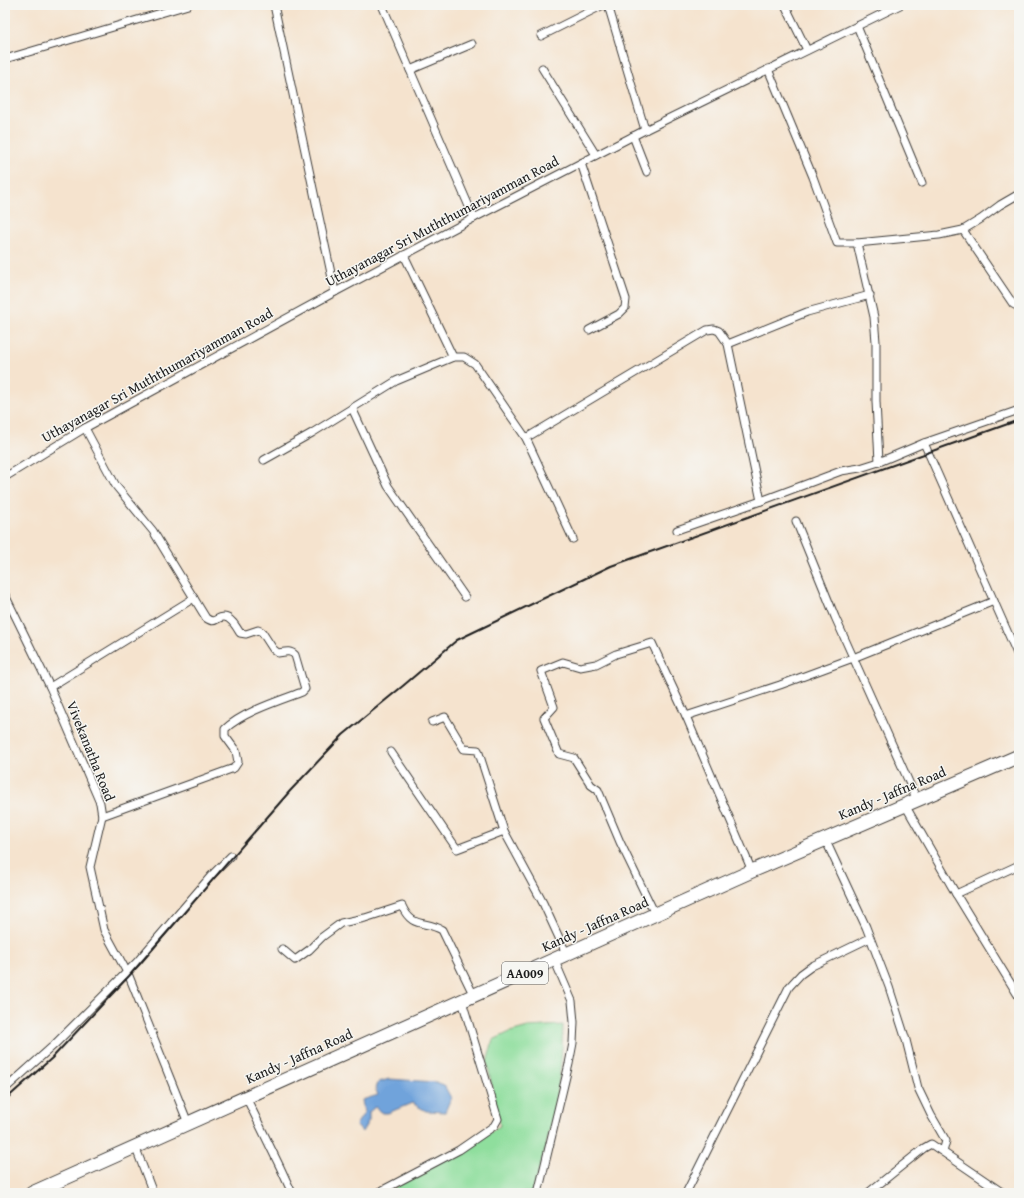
<svg xmlns="http://www.w3.org/2000/svg" width="1024" height="1198" font-family="'Gentium Book Plus',serif">
	<style>
		.green { fill: #8fde9d; stroke: #567d5c }
		.water { fill: #70a3db; stroke: #46607c }
		.lines { fill: none; stroke-linecap: round; stroke-linejoin: round }
		.street-casing { stroke: #3d3a37; stroke-width: 9 }
		.highway-casing { stroke: #3d3a37; stroke-width: 15 }
		.street { stroke: #fff; stroke-width: 7 }
		.highway { stroke: #fff; stroke-width: 13 }
		.rail { stroke: #1c1c1c; stroke-width: 2 }
		.labels { text-anchor: middle; dominant-baseline: central; stroke-width: 3; stroke-linejoin: round; paint-order: stroke }
		.shield { fill: #f6f6f2; stroke: #5d5d5c; stroke-width: 1 }
		.shield-label { font-size: 13px; font-weight: bold; fill: #1c1c1c }
		.street-label { font-size: 14px; fill: #1c1c1c; stroke: #f6f6f2 }
	</style>
	<rect width="100%" height="100%" fill="#f6f6f2"/>
	<filter id="ink" filterUnits="userSpaceOnUse"><feTurbulence type="fractalNoise" baseFrequency=".025" numOctaves="2"/><feDisplacementMap in="SourceGraphic" scale="8" xChannelSelector="R" yChannelSelector="G"/><feConvolveMatrix kernelMatrix="1 2 1 2 8 2 1 2 1" color-interpolation-filters="sRGB"/></filter>
	<filter id="wash" filterUnits="userSpaceOnUse"><feTurbulence type="fractalNoise" baseFrequency=".012" numOctaves="4" result="noise"/><feDisplacementMap in="SourceGraphic" scale="16" xChannelSelector="R" yChannelSelector="G"/><feGaussianBlur stdDeviation="0.9" result="paint"/><feColorMatrix in="noise" values="0 0 0 0 0 0 0 0 0 0 0 0 0 0 0 0 0 1.4 0 .05"/><feComposite in="paint" operator="in"/></filter>
	<g filter="url(#wash)">
		<rect width="100%" height="100%" fill="#f5e3ce"/>
		<path class="green" d="M563 1025C562 1040 562 1055 560 1071 556 1110 545 1156 531 1193H386L500 1126 487 1062 493 1040 510 1032 528 1027Z"/>
		<polygon class="water" points="389,1079 436,1082 444,1085 451,1098 445,1112 426,1111 412,1103 388,1113 383,1113 375,1107 369,1112 369,1120 362,1132 356,1125 364,1113 362,1100 378,1095 375,1088 379,1082"/>
	</g>
	<g filter="url(#ink)">
		<g class="lines">
			<defs>
				<g id="street">
					<polyline points="274,5 335,292"/>
					<polyline points="382,5 474,218"/>
					<polyline points="608,5 645,130"/>
					<polyline points="785,5 807,50"/>
					<polyline points="857,26 922,183"/>
					<polyline points="541,36 603,5"/>
					<polyline points="5,59 188,5"/>
					<polyline points="542,68 596,155"/>
					<polyline points="768,69 813,177 837,243 857,243 874,317 876,342 876,401 879,462"/>
					<polyline points="410,70 472,44"/>
					<polyline points="633,136 647,172"/>
					<polyline points="581,163 626,299 625,308 619,314 589,330"/>
					<polyline points="963,230 1013,304 1019,307"/>
					<polyline points="857,243 939,235 963,230 981,219 1000,205 1019,194"/>
					<polyline points="404,255 453,357"/>
					<polyline points="728,344 807,312 870,295"/>
					<polyline points="352,408 388,486 465,597"/>
					<path d="M85 428 116 486 153 531 206 618C216 625 215 617 224 617 231 617 237 628 240 633L246 634 258 630 262 632 273 649 278 653C285 652 290 650 295 655L305 689 302 692C278 701 243 712 225 729V736L236 751 238 762 234 768 102 816"/>
					<polyline points="526,438 707,330 714,329 719,331 728,344 761,501"/>
					<polyline points="924,443 1019,658"/>
					<polyline points="264,460 312,433 396,381 453,357 464,357 475,364 526,438 573,539"/>
					<polyline points="5,477 85,428 335,292 474,218 645,130 900,5"/>
					<polyline points="796,521 835,617 917,800"/>
					<polyline points="677,530 761,501 841,471 860,468 879,462 924,443 1019,410"/>
					<polyline points="5,595 50,687 100,803 102,816 90,867 104,930 129,976 188,1123"/>
					<polyline points="50,687 194,598"/>
					<polyline points="686,716 780,685 853,658 994,601"/>
					<polyline points="432,722 445,717 464,749 478,750 504,831 543,903 567,955"/>
					<polyline points="391,752 457,849 504,831"/>
					<polyline points="905,805 956,894 1019,997"/>
					<polyline points="825,839 866,927 889,987 906,1040 918,1088 931,1115 946,1141 943,1152"/>
					<polyline points="956,894 1019,865"/>
					<polyline points="655,914 620,842 598,790 591,785 574,758 559,754 544,718 554,707 541,671 563,662 580,667 596,664 616,654 652,643 686,716 752,871"/>
					<path d="M282 949 295 960 309 950 322 937 341 923 365 918 402 906C412 929 425 920 442 930L474 996"/>
					<polyline points="5,1089 54,1045 137,962 211,876 231,856"/>
					<polyline points="246,1097 280,1167 292,1193"/>
					<polyline points="135,1146 153,1193"/>
					<polyline points="377,1193 459,1150 494,1126 498,1119 462,1001"/>
					<polyline points="537,1193 539,1189 569,1064 573,1043 574,1022 572,1001 554,959"/>
					<polyline points="686,1193 789,987 801,974 812,966 870,938"/>
					<polyline points="868,1193 924,1148 931,1144 1003,1193"/>
				</g>
				<polyline id="highway" points="32,1193 752,871 1019,756"/>
			</defs>
			<use href="#street" class="street-casing"/>
			<use href="#highway" class="highway-casing"/>
			<use href="#street" class="street"/>
			<use href="#highway" class="highway"/>
			<polyline class="rail" points="5,1100 52,1058 129,976 290,791 343,735 404,685 457,640 611,566 1019,420"/>
		</g>
	</g>
	<g class="labels">
		<rect class="shield" x="502" y="962" width="46" height="22" rx="3"/>
		<g class="shield-label">
			<text x="525" y="973">AA009</text>
		</g>
		<g class="street-label">
			<text transform="translate(442 221) rotate(-28)">Uthayanagar Sri Muththumariyamman Road</text>
			<text transform="translate(157 375) rotate(-29)">Uthayanagar Sri Muththumariyamman Road</text>
			<text transform="translate(91 751) rotate(68)">Vivekanatha Road</text>
			<text transform="translate(892 793) rotate(-23)">Kandy - Jaffna Road</text>
			<text transform="translate(595 924) rotate(-24)">Kandy - Jaffna Road</text>
			<text transform="translate(299 1056) rotate(-24)">Kandy - Jaffna Road</text>
		</g>
	</g>
	<rect width="1024" height="1198" fill="none" stroke="#f6f6f2" stroke-width="20"/>
</svg>
